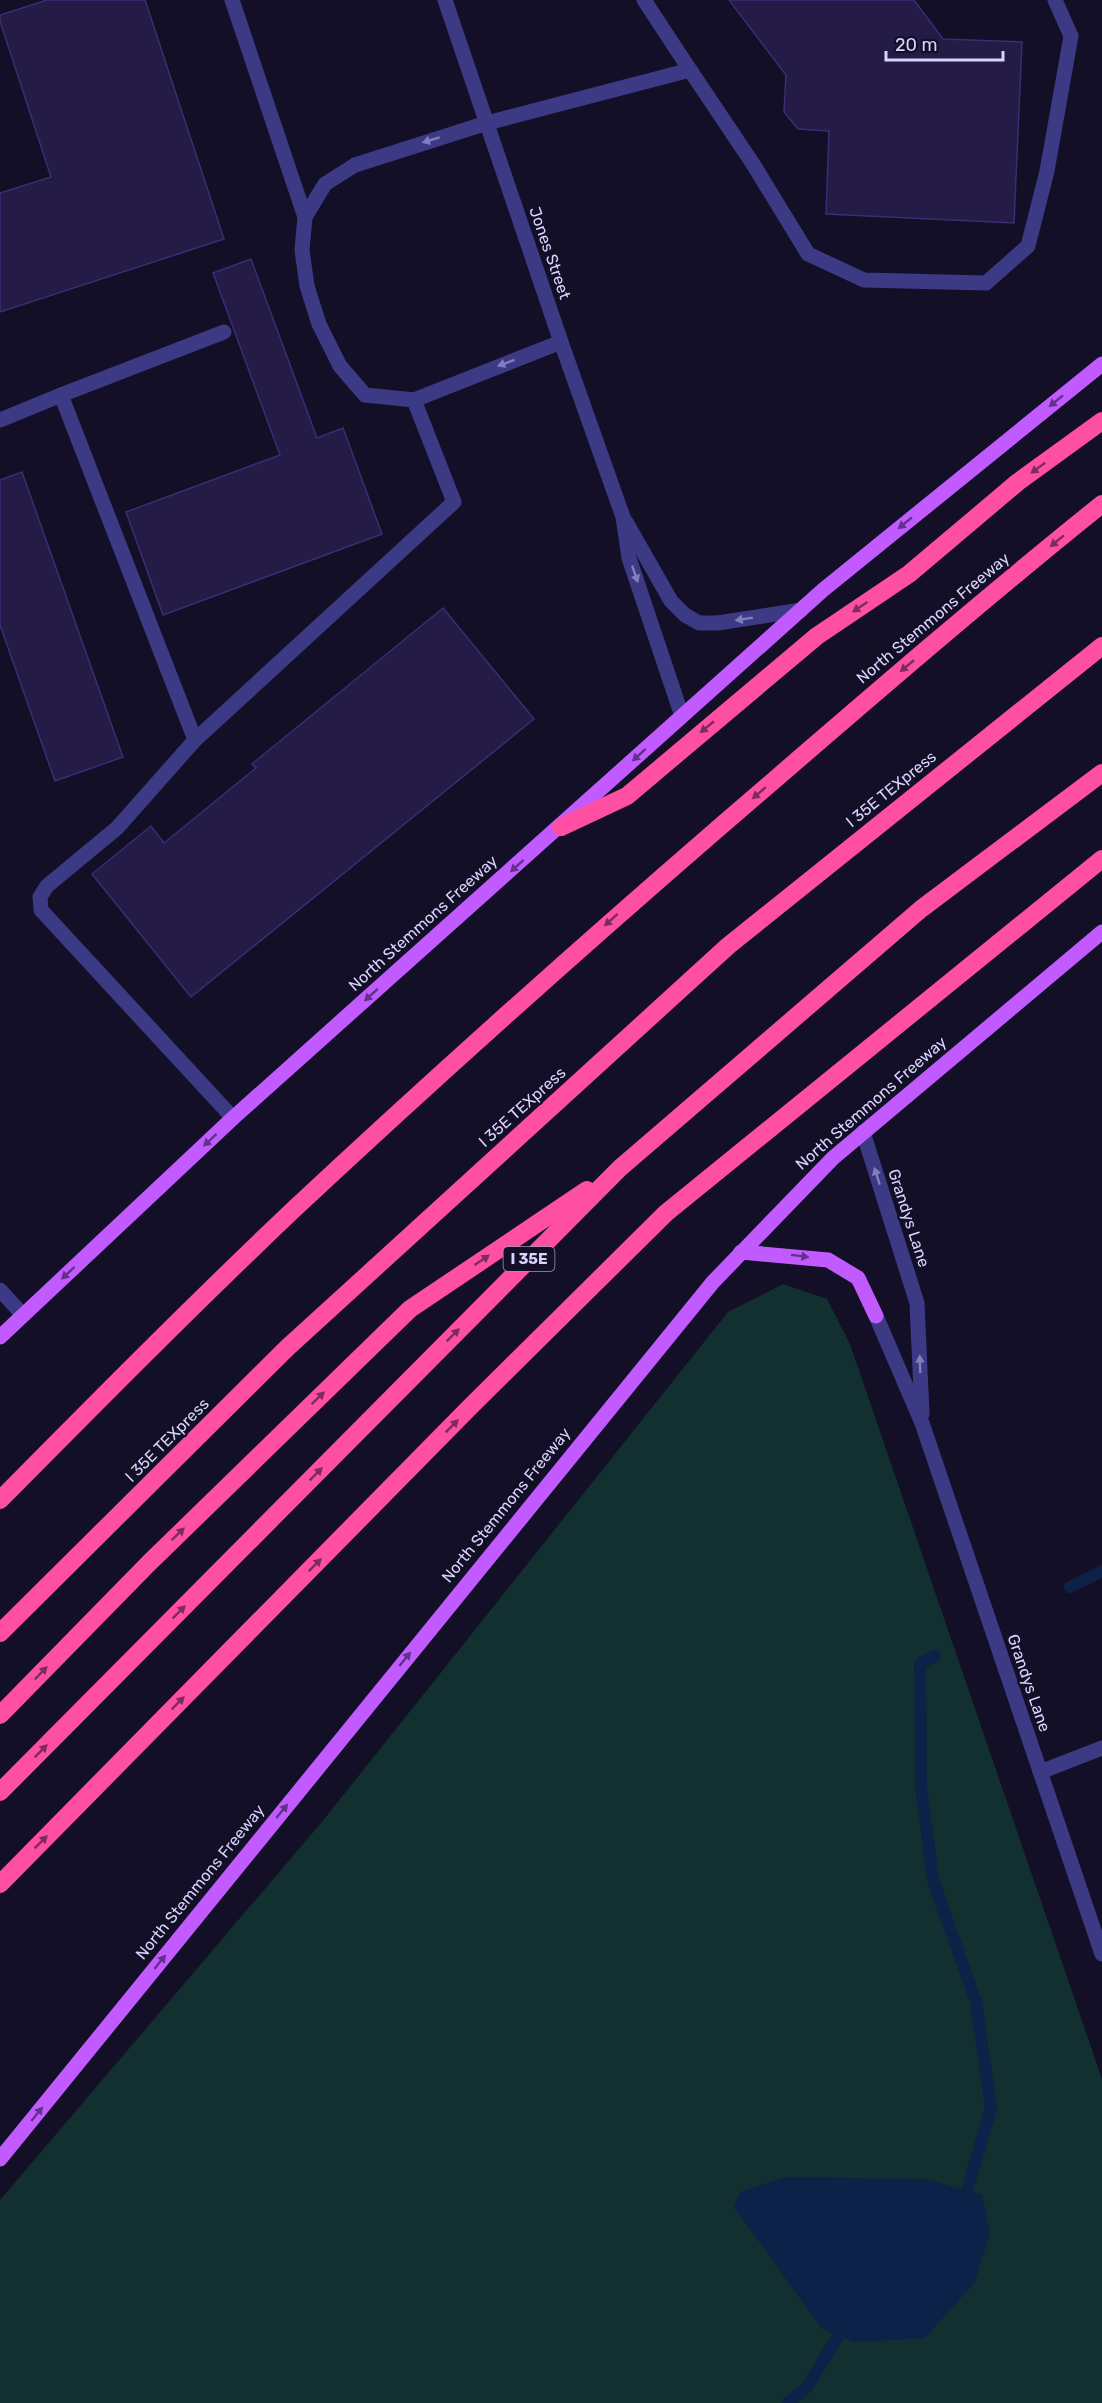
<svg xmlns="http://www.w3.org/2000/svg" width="1102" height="2403" font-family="Rubik,sans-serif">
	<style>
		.green { fill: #12302f }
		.water { fill: #0c2248 }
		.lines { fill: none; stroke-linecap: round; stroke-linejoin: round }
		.stream { stroke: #0c2248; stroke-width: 12 }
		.building { fill: #241b47; stroke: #3b2d73; stroke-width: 1.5 }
		.minor { stroke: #3d3a85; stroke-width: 15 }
		.major { stroke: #c25bff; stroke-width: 15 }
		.highway { stroke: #ff4fa3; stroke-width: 18 }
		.oneway { fill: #837fbc }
		.oneway2 { fill: #623188 }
		.oneway3 { fill: #7d2c5e }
		.labels { text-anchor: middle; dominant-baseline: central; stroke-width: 5; stroke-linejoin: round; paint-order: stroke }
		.shield { fill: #130f26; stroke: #9e99be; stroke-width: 1.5 }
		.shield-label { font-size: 15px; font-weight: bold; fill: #d9d4ff }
		.street-label { font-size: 16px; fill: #d9d4ff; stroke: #130f26 }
	</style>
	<rect width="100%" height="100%" fill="#130f26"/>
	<polygon class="green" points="783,1284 827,1299 850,1344 1102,2079 1102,2403 0,2403 0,2200 321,1823 728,1312"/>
	<polygon class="water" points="787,2177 925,2179 982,2195 990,2233 975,2282 925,2338 855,2342 822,2329 734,2207 740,2192"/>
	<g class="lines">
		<g class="stream">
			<polyline points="1070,1587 1102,1571"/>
			<polyline points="935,1656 920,1664 921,1786 933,1880 976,2002 991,2108 967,2191 958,2201"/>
			<polyline points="788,2403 807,2387 839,2335 849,2324"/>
		</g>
	</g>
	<g class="building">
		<polygon points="47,0 145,0 224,239 0,312 0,193 51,177 0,21 0,15"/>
		<polygon points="729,0 914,0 943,39 1022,42 1014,223 826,214 829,131 798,129 784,112 786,75"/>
		<polygon points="251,259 317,438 343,428 382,534 163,615 126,512 280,455 213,273"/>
		<polygon points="22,472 123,757 55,781 0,625 0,480"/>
		<polygon points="443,608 534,719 191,997 92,874 151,826 164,843 256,768 252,764"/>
	</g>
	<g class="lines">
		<g class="minor">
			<polyline points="232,0 305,217 302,250 307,286 319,324 340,366 365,395 414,400 561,342"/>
			<polyline points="445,0 561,342 623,517 629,558 682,716"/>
			<polyline points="644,0 690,70"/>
			<polyline points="305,217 325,184 355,165 487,123 690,70 753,164 808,254 864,280 986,283 1028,246 1047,171 1071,36 1055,0"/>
			<polyline points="0,420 61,395"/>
			<polyline points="626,522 671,601 685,615 699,623 718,623 801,610"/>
			<polyline points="195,740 61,395 224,332"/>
			<polyline points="233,1118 41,910 40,897 47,886 117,828 195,740 454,502 414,400"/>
			<polyline points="863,1132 917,1303 922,1414"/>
			<polyline points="0,1290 23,1315"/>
			<polyline points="876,1316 922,1423 1102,1954"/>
			<polyline points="1040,1772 1102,1748"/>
		</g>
		<g class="major">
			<polyline points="741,1252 828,1260 858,1278 876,1316"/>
			<polyline points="0,1337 233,1118 823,590 1102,364"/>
			<polyline points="0,2159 713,1282 833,1158 1102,932"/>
		</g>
		<g class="highway">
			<polyline points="561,827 627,796 817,636 909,574 1018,482 1102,421"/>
			<path d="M0 1500C96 1403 193 1305 292 1211 430 1082 571 956 714 832 843 721 970 610 1102 504"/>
			<polyline points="0,1633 287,1348 728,946 1102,646"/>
			<polyline points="0,1715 149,1563 410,1309 587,1190"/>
			<polyline points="0,1792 620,1168 921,909 1102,773"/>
			<polyline points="0,1884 471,1406 666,1213 1102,859"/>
		</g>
	</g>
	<defs><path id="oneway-solid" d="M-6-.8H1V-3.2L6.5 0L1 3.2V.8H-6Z" transform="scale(1.5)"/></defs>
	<g class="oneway">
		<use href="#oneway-solid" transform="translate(431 140) rotate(163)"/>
		<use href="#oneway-solid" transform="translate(506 363) rotate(160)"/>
		<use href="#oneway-solid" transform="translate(635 574) rotate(71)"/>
		<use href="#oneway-solid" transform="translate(744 619) rotate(171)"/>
		<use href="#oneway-solid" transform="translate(877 1176) rotate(-108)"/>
		<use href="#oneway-solid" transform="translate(920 1364) rotate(-92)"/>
	</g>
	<g class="oneway2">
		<use href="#oneway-solid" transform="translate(1056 401) rotate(141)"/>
		<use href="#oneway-solid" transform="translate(905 523) rotate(141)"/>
		<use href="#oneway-solid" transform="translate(639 755) rotate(138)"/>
		<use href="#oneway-solid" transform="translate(517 866) rotate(138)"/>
		<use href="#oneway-solid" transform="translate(371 995) rotate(138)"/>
		<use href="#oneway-solid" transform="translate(210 1140) rotate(137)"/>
		<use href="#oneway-solid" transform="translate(800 1256) rotate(7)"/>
		<use href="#oneway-solid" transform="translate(68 1273) rotate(137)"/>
		<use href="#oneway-solid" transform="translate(405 1659) rotate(-51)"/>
		<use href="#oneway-solid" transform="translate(282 1811) rotate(-51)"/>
		<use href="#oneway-solid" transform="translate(160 1962) rotate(-51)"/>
		<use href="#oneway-solid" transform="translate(37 2114) rotate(-51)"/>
	</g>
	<g class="oneway3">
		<use href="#oneway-solid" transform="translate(1038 468) rotate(144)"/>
		<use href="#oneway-solid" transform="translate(1057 541) rotate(141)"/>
		<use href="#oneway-solid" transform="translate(860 607) rotate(146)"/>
		<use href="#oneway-solid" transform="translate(907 666) rotate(140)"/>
		<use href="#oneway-solid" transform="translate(707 727) rotate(140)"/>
		<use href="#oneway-solid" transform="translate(759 793) rotate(139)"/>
		<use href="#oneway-solid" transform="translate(611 920) rotate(138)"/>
		<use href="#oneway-solid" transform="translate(482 1260) rotate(-34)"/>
		<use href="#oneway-solid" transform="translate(453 1335) rotate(-45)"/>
		<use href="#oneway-solid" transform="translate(318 1398) rotate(-44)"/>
		<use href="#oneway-solid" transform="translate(452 1426) rotate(-45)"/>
		<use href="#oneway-solid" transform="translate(316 1474) rotate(-45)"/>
		<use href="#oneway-solid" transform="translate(178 1534) rotate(-44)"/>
		<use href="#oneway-solid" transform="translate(315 1565) rotate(-45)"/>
		<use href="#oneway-solid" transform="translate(179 1612) rotate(-45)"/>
		<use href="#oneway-solid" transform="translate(41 1673) rotate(-46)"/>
		<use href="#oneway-solid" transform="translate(178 1703) rotate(-45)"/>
		<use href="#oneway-solid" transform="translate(41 1751) rotate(-45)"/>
		<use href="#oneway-solid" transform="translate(41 1842) rotate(-45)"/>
	</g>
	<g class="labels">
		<rect class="shield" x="503.5" y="1247" width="51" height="24" rx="4.5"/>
		<g class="shield-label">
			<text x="529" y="1259">I 35E</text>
		</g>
		<g class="street-label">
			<text transform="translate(550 253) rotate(71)">Jones Street</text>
			<text transform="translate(933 618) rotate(-40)">North Stemmons Freeway</text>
			<text transform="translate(891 789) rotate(-39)">I 35E TEXpress</text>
			<text transform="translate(423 923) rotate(-42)">North Stemmons Freeway</text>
			<text transform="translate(871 1103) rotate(-41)">North Stemmons Freeway</text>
			<text transform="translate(522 1107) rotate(-42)">I 35E TEXpress</text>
			<text transform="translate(909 1218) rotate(72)">Grandys Lane</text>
			<text transform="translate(167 1440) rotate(-45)">I 35E TEXpress</text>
			<text transform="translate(506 1505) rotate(-51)">North Stemmons Freeway</text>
			<text transform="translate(1029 1683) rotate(71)">Grandys Lane</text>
			<text transform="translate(200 1882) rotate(-51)">North Stemmons Freeway</text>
		</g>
	</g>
	<path d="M886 51v9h117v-9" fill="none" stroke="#d9d4ff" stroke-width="3"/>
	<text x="895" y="51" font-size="18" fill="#d9d4ff" stroke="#130f26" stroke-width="4.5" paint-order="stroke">20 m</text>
</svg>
